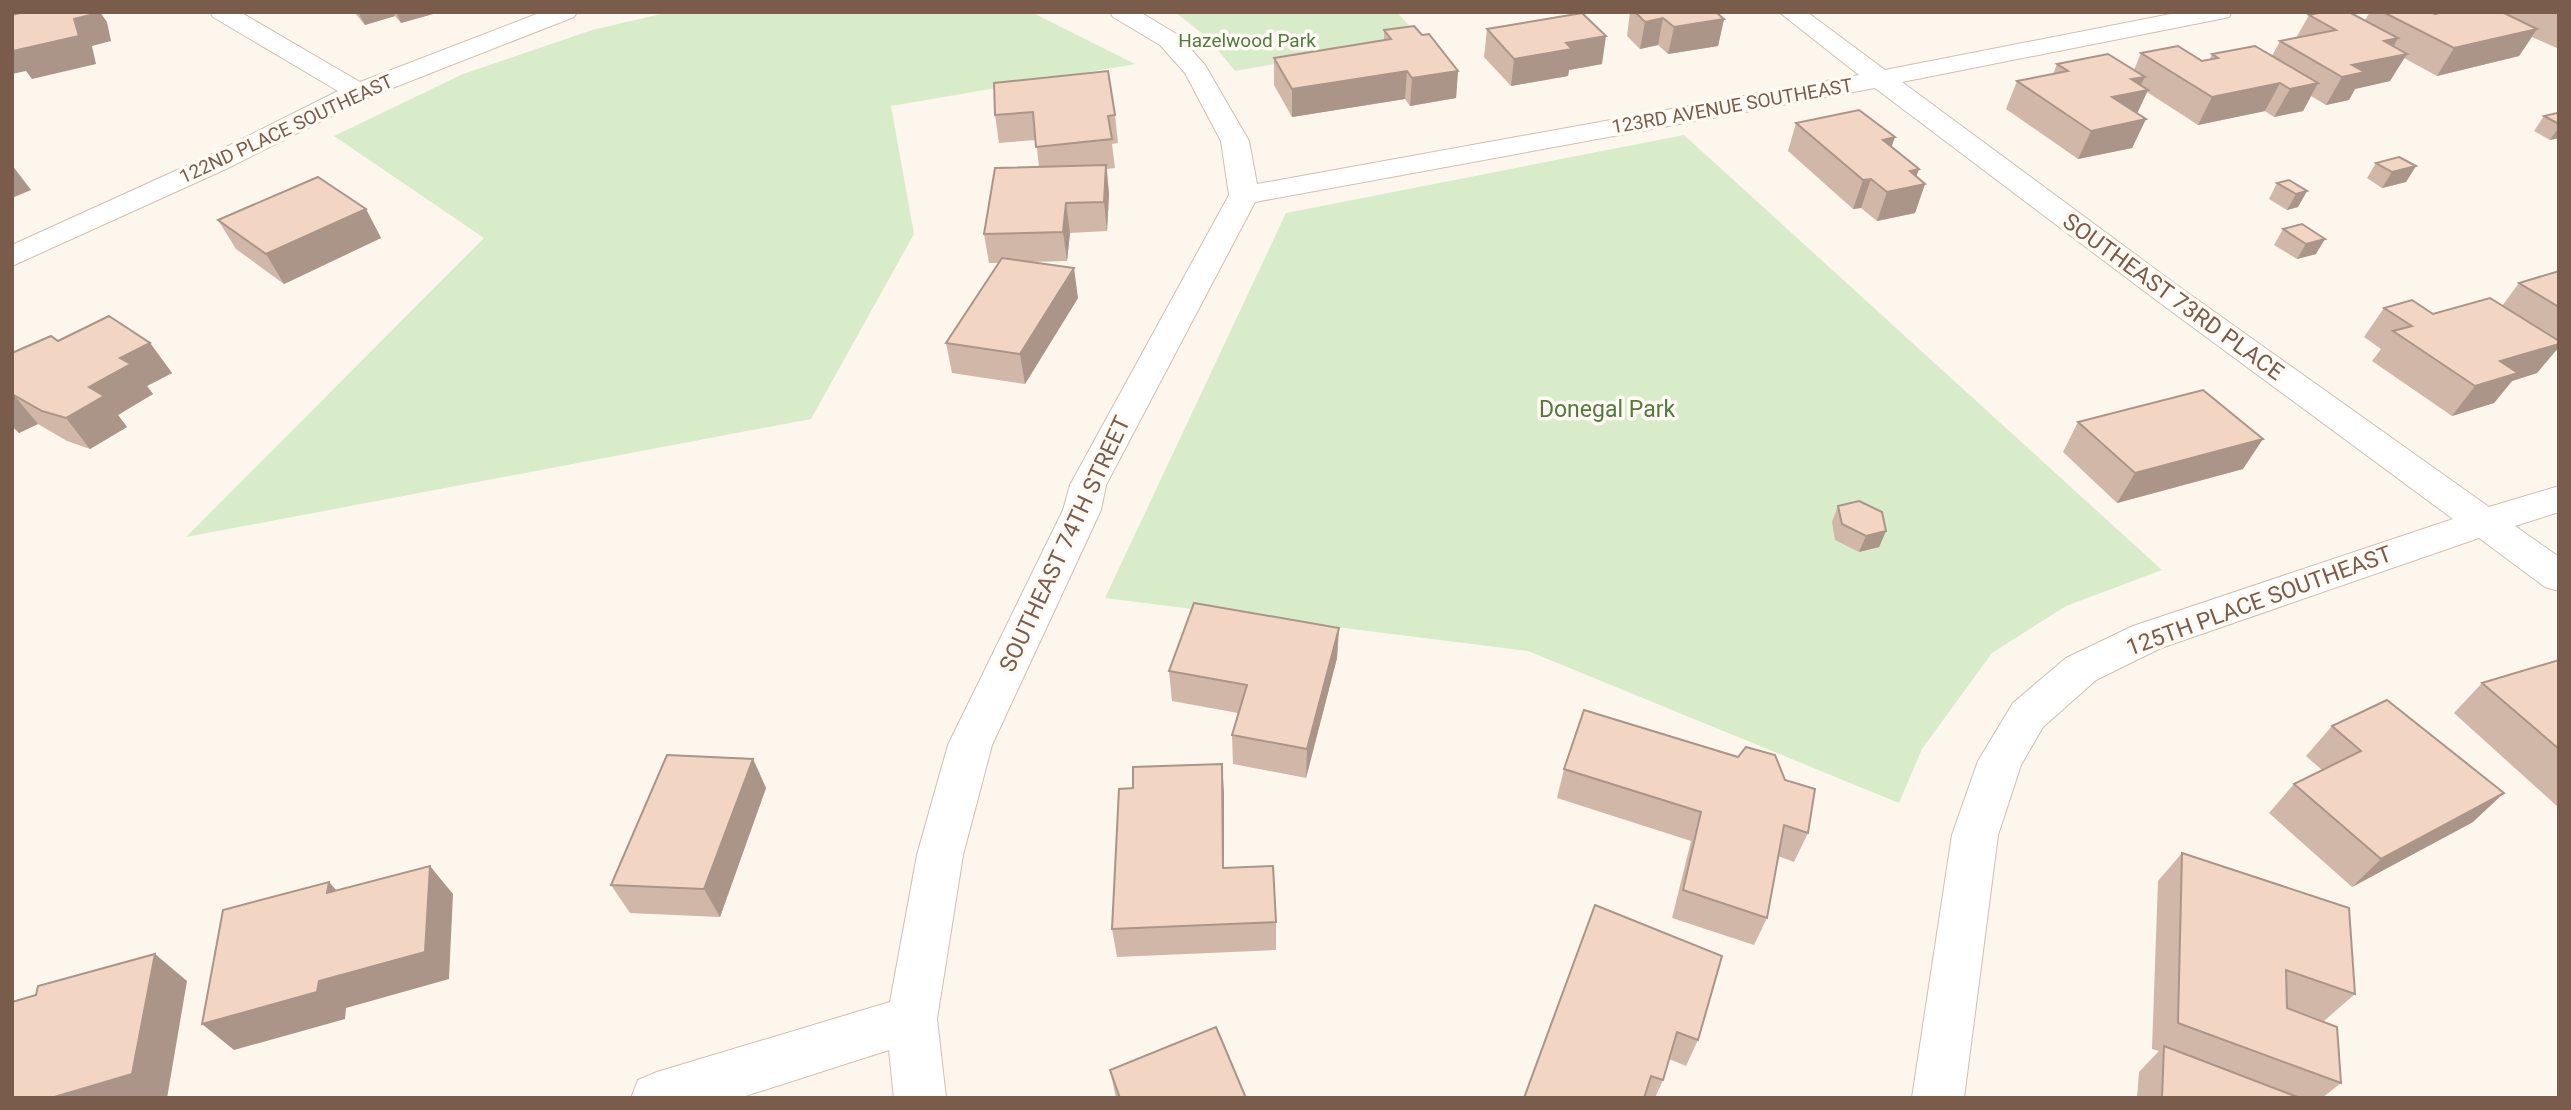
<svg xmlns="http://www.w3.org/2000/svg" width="2571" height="1110" font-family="Roboto,sans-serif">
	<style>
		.green { fill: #d8ecc9 }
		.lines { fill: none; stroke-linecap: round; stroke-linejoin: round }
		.minor-casing { stroke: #d1beb0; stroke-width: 2 }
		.minor { fill: #fff; fill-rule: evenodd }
		.wall { fill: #d1b7a8 }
		.shaded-wall { fill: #aa9588 }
		.building { fill: #f3d5c3; stroke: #aa9588; stroke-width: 2 }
		.labels { text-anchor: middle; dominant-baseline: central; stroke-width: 7; stroke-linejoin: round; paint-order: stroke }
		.far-park-label { font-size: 19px; fill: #537a41; stroke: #fffaf3 }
		.far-street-label { font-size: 19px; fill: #7a5c4d; stroke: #fffaf3 }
		.street-label { font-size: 23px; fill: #7a5c4d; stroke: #fffaf3 }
		.park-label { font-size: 23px; fill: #537a41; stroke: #fffaf3 }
	</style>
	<rect width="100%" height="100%" fill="#fdf6ec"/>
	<g class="green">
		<polygon points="670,12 1031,12 1135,64 891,106 914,234 811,419 186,537 484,238 334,136 463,74 592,30"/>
		<polygon points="1175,12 1397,12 1420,38 1235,71 1208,38"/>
		<polygon points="1684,135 2162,570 2066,606 1992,653 1922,749 1899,803 1528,651 1105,598 1286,213"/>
	</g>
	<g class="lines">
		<defs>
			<g id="minor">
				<polygon points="210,12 240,12 360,82 542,12 577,12 574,17 367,98 226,169 12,266 12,245 206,157 338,91 213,17"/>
				<polygon points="1110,12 1140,12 1178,35 1205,65 1249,141 1257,184 1859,75 1779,12 1807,12 1885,70 2181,12 2232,12 2229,17 2220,19 1902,82 2178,286 2489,507 2559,486 2559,512 2515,526 2559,557 2559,591 2545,587 2479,538 2161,648 2096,680 2043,727 2021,765 1998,835 1964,1098 1912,1098 1952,835 1978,761 2013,703 2066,658 2133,626 2453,519 2156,300 1875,88 1255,202 1106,485 1101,510 992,745 963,855 937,1019 946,1098 894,1098 889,1050 739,1098 631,1098 638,1080 657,1072 890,1002 917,855 948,745 1063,510 1070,485 1229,195 1221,141 1185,73 1160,45 1113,17"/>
			</g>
		</defs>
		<use href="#minor" class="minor-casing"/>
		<use href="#minor" class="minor"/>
	</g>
	<g class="wall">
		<polygon points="354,12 440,12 401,23 395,16 365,25"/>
		<polygon points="1630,12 1716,12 1724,19 1718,46 1668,54 1658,45 1640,49 1627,36"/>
		<polygon points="2370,12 2431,12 2435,14 2443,12 2559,12 2559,49 2532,37 2519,56 2437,76 2404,58 2390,81 2355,89 2349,100 2326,105 2311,96 2303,111 2274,117 2265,111 2198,125 2147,92 2137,113 2146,119 2132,148 2078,159 2006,109 2017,81 2053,74 2057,64 2134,70 2141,53 2202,61 2210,59 2212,54 2272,56 2280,41 2296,38 2309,15 2365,20"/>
		<polygon points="1487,29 1602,64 1569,70 1568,76 1511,86 1484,57"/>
		<polygon points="1384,30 1422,35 1458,71 1456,98 1410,106 1405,99 1292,117 1274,85 1274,58 1384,41"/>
		<polygon points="994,83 1115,115 1118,143 1112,144 1115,168 1107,169 1109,194 1107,231 1070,233 1067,261 1030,262 1078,298 1025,384 952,373 946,343 999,263 989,263 984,234 1039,167 1036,140 999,143 995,115"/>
		<polygon points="2559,114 2559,138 2550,140 2534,131 2544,116"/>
		<polygon points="1796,123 1891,147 1919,169 1916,176 1925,184 1915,213 1877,221 1861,208 1853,209 1788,151"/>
		<polygon points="2376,163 2416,166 2406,182 2382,188 2367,178"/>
		<polygon points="2277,183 2307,191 2298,207 2287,210 2269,199"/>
		<polygon points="366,209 381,238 284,284 236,249 218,220"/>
		<polygon points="2302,224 2316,254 2297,259 2274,245 2283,229"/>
		<polygon points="2559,271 2559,352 2556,350 2537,373 2512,381 2494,403 2452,416 2372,361 2381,349 2364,337 2384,308 2433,314 2502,306 2519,283"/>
		<polygon points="58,341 150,343 172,373 147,386 153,394 118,415 127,427 90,449 67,441 38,424 19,433 12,427 12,353"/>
		<polygon points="2078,422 2243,469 2117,503 2063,452"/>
		<polygon points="1838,506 1886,531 1879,547 1859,552 1835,540 1832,522"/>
		<polygon points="1339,628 1337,658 1306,778 1233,764 1232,735 1238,713 1172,701 1169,671"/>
		<polygon points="2559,660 2559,808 2454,713 2482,683"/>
		<polygon points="2332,726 2473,822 2352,887 2269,813 2294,784 2322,770 2306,756"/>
		<polygon points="753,759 766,788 720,917 630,913 611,885"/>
		<polygon points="1564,769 1785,780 1808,833 1794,862 1778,856 1767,918 1754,945 1672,918 1691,841 1557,798"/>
		<polygon points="1224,793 1224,868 1276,922 1276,950 1117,957 1112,929"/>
		<polygon points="2182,853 2355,994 2324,1021 2287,1007 2341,1083 2322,1098 2137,1098 2139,1072 2159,1051 2152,1049 2158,881"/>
		<polygon points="1595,905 1698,1040 1686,1066 1669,1059 1663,1080 1655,1098 1524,1098"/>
		<polygon points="1110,1070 1246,1098 1116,1098"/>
	</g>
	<g class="shaded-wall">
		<polygon points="93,12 100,12 107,22 111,41 92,46 96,64 32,79 26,71 12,74 12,42"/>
		<polygon points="358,12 393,12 395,16 365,25"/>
		<polygon points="396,12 440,12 401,23"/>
		<polygon points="1663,18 1658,45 1640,49 1645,22"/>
		<polygon points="1724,19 1718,46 1668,54 1674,27"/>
		<polygon points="2537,29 2519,56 2437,76 2454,48"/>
		<polygon points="1606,36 1602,64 1569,70 1568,76 1511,86 1514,59 1566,43"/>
		<polygon points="2398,38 2387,58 2407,54 2390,81 2355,89 2349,100 2326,105 2342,77 2352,65 2384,41"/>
		<polygon points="1407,71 1405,99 1292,117 1292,89"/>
		<polygon points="1458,71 1456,98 1410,106 1412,78"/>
		<polygon points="2145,77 2137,92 2148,90 2135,118 2112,97 2131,79"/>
		<polygon points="2280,83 2265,111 2198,125 2212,97"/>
		<polygon points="2318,83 2303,111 2274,117 2290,89"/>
		<polygon points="2146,119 2132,148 2078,159 2091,131"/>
		<polygon points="2559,127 2559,138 2550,140"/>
		<polygon points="1895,137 1885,166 1883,140"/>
		<polygon points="12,165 31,190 12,198"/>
		<polygon points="1106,165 1109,194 1107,231 1104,202"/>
		<polygon points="2416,166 2406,182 2382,188 2392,172"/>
		<polygon points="1919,169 1913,186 1925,184 1915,213 1877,221 1887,192 1910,171"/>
		<polygon points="1871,179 1861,208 1853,209 1863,180"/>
		<polygon points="2307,191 2298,207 2287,210 2296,194"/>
		<polygon points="1066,203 1070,233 1067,261 1063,232"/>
		<polygon points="366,209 381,238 284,284 266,254"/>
		<polygon points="2325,239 2316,254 2297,259 2306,244"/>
		<polygon points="1074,268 1078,298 1025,384 1020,354"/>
		<polygon points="150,343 172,373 147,386 153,394 118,415 127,427 90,449 66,418 89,387 120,358"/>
		<polygon points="2559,344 2559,347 2537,373 2512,381 2494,403 2452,416 2475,386 2500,361"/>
		<polygon points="12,394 13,394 38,424 19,433 12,425"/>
		<polygon points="2263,439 2243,469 2117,503 2135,473"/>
		<polygon points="1886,531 1879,547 1859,552 1866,536"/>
		<polygon points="1339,628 1337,658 1306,778 1307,749"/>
		<polygon points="753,759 766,788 720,917 704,889"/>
		<polygon points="1222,764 1224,793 1224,896 1223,868"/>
		<polygon points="2504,793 2473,822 2352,887 2381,859"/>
		<polygon points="430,866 453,894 449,979 346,1008 345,1019 234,1050 202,1024 319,981"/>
		<polygon points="329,882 354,910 327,893"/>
		<polygon points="155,954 187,981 167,1098 51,1098"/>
	</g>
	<g class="building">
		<polygon points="24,12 94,12 94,14 74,19 79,36 13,51 12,15"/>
		<polygon points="1635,12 1716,12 1724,19 1674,27 1663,18 1645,22"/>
		<polygon points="2323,12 2349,12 2398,38 2384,41 2407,54 2352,65 2365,72 2342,77 2280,41 2336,30 2309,15"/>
		<polygon points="2383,12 2431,12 2435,14 2444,12 2502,12 2537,29 2454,48"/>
		<polygon points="1582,13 1606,36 1566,43 1572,49 1514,59 1487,29"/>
		<polygon points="1414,26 1422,35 1429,34 1458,71 1412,78 1407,71 1292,89 1274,58 1391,39 1384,30"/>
		<polygon points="2178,46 2202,61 2218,58 2212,54 2255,46 2318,83 2290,89 2280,83 2212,97 2141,53"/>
		<polygon points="2108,54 2145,77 2131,79 2148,90 2112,97 2146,119 2091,131 2017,81 2068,71 2057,64"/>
		<polygon points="1108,71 1115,115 1108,116 1112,139 1036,147 1033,112 995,115 994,83"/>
		<polygon points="1859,110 1895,137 1883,140 1919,169 1910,171 1925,184 1887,192 1871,179 1863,180 1796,123"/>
		<polygon points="2557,113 2559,114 2559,124 2544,116"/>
		<polygon points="2399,157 2416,166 2392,172 2376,163"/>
		<polygon points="1106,165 1104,202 1066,203 1063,232 984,234 995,168"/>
		<polygon points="318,177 366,209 266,254 218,220"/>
		<polygon points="2289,180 2307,191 2296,194 2277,183"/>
		<polygon points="2302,224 2325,239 2306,244 2283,229"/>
		<polygon points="1002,258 1074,268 1020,354 946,343"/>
		<polygon points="2559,271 2559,307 2519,283"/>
		<polygon points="2490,298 2559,341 2559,344 2500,361 2518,373 2475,386 2393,331 2412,326 2384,308 2412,300 2433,314"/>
		<polygon points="109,316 150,343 120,358 131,364 89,387 104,396 66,418 42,411 12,394 12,353 51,336 58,341"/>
		<polygon points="2203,390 2263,439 2135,473 2078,422"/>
		<polygon points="1859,501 1882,512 1886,531 1866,536 1842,524 1838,506"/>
		<polygon points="1194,603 1339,628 1307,749 1232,735 1247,685 1169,671"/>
		<polygon points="2559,660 2559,749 2482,683"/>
		<polygon points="2387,700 2504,793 2381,859 2294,784 2361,751 2332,726"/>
		<polygon points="1584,710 1738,757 1746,747 1775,755 1785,780 1815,789 1808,833 1784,825 1767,918 1683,890 1701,812 1564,769"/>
		<polygon points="667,755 753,759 704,889 611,885"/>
		<polygon points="1222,764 1223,868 1273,866 1276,922 1112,929 1119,789 1133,788 1133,767"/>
		<polygon points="2182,853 2349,908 2355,994 2286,970 2287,1008 2337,1027 2341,1083 2178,1023"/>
		<polygon points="430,866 425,952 319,981 317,992 202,1024 223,910 329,882 327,893"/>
		<polygon points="1595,905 1722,956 1698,1040 1677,1032 1663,1080 1651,1076 1644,1098 1524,1098"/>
		<polygon points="155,954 132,1074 51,1098 12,1098 12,1002 36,995 38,986"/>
		<polygon points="1216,1027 1246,1098 1120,1098 1110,1070"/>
		<polygon points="2164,1046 2300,1098 2162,1098"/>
	</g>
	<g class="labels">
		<g class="far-park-label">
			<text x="1247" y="40">Hazelwood Park</text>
		</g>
		<g class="far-street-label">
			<text transform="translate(1732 106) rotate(-10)">123RD AVENUE SOUTHEAST</text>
			<text transform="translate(286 129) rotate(-25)">122ND PLACE SOUTHEAST</text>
		</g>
		<g class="street-label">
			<text transform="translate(2173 297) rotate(36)">SOUTHEAST 73RD PLACE</text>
			<text transform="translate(1065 544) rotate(-65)">SOUTHEAST 74TH STREET</text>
			<text transform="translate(2259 601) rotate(-20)">125TH PLACE SOUTHEAST</text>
		</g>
		<g class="park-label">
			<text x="1607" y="409">Donegal Park</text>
		</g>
	</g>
	<rect width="2571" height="1110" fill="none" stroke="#7a5c4d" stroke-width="28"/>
</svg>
